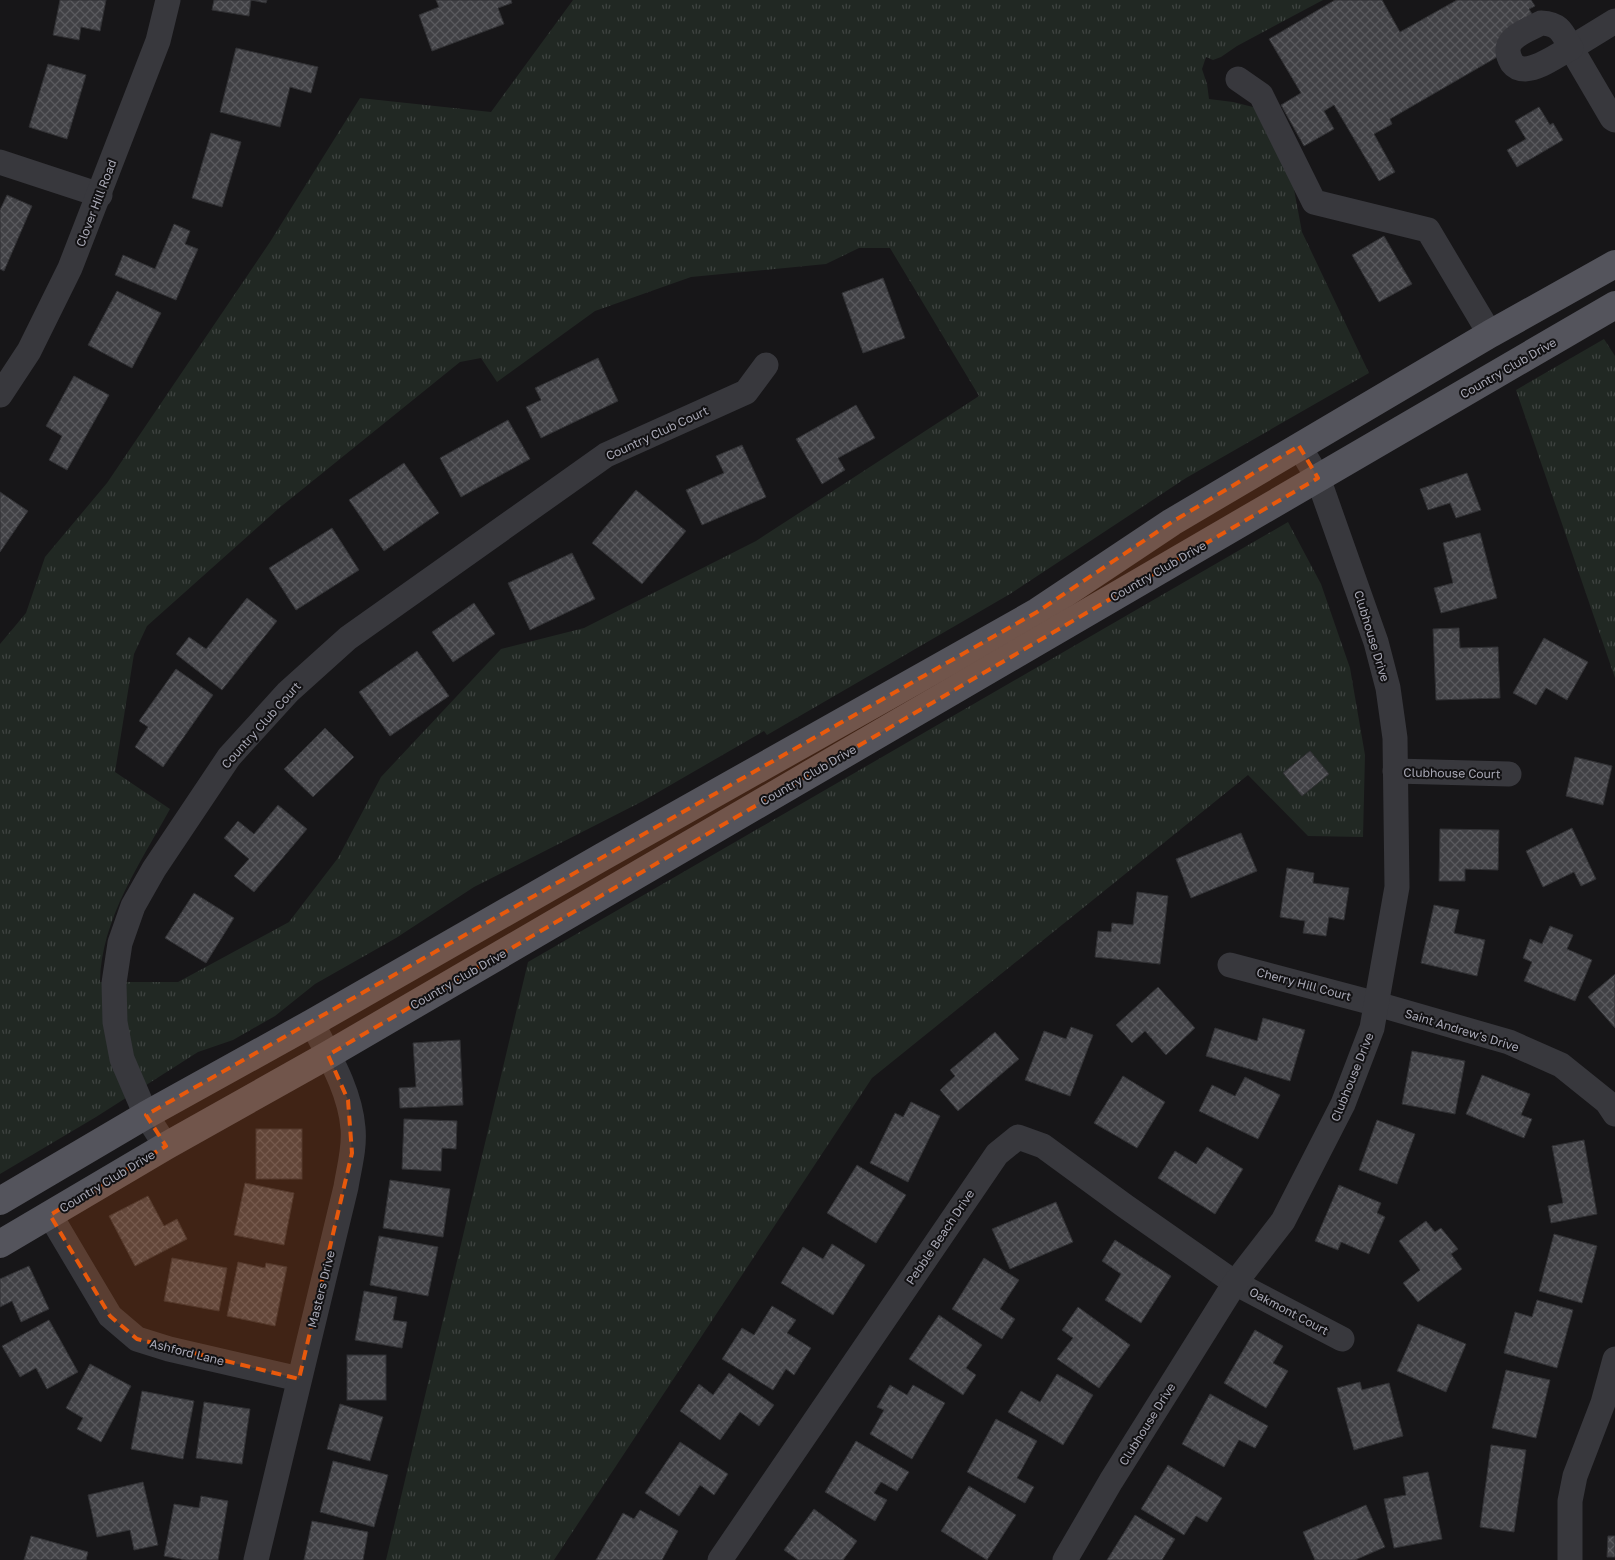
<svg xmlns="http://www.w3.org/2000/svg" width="1615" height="1560" font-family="'Golos Text',sans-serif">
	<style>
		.grass { fill: url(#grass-tufts); fill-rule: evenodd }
		.building { fill: url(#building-cross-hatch); stroke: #313134 }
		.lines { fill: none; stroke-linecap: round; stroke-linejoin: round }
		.minor { stroke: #38383d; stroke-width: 25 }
		.major { stroke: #54545c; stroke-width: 28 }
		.marked { fill: #e8590c; fill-opacity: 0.2; stroke: #e8590c; stroke-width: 4; stroke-dasharray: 10 6; stroke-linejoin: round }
		.labels { text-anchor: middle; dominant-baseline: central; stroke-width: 4; stroke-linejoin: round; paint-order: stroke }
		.street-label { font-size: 12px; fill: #aaaab7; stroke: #121113 }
	</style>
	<defs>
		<pattern id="grass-tufts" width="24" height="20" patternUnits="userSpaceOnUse" patternTransform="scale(1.25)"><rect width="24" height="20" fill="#212823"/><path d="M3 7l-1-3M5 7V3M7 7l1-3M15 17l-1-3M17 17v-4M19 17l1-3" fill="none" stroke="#3f4441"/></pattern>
		<pattern id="building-cross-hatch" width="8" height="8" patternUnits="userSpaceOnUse" patternTransform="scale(1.25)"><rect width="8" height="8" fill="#414145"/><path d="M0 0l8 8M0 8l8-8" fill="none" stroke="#5a5a5e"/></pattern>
	</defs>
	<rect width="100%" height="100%" fill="#171618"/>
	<g class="grass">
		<path d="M573 0H1323L1237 46 1221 57 1213 60 1206 57 1202 69 1207 84 1209 99 1233 102 1257 108 1293 184 1302 232 1369 373 1186 478 1010 594 767 735 764 731 643 801 474 887 396 938 315 984 275 1016 233 1040 198 1052 96 1117 0 1174V644L26 613 45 557 107 483 270 242 360 98 491 112ZM859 248H890L979 396 756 541 584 628 501 649 381 777 338 858 289 922 178 982H100C101 919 141 862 170 809L115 772 134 654 147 626 278 509 460 362 481 358 497 382 595 311 691 277 826 264Z"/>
		<polygon points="1604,339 1615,356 1615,678 1516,390"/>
		<polygon points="1288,522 1321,584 1350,668 1365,755 1363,837 1308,836 1248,775 872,1078 554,1560 386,1560 528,962"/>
	</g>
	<g class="building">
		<polygon points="60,0 106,0 100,31 81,27 79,40 53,35"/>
		<polygon points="214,0 267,0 266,3 251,0 249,16 212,10"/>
		<polygon points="436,0 511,0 512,3 498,8 504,24 432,51 419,15 439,7"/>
		<polygon points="1335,0 1382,0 1400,32 1457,0 1531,0 1535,6 1529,9 1542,31 1390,119 1392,124 1374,134 1395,172 1379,181 1334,105 1324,111 1334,129 1304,146 1281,105 1301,93 1269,39"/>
		<polygon points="236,48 318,67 311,93 290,87 280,127 220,112"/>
		<polygon points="48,64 86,75 67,139 29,127"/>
		<polygon points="1539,107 1550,125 1553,123 1563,140 1517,167 1507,150 1526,139 1515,121"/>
		<polygon points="211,133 241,142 222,207 192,198"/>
		<polygon points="7,195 32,206 4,271 0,269 0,210"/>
		<polygon points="174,224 190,231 185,244 198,249 176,300 115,275 123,255 155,269"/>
		<polygon points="1384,236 1412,284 1379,302 1352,255"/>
		<polygon points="883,278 905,338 863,353 842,293"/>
		<polygon points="117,291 161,313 132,368 88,345"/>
		<polygon points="598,358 618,401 541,438 526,407 541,400 535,388"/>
		<polygon points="74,376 109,395 67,470 49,460 62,436 46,426"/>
		<polygon points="856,405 875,438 838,458 845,470 822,484 796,439"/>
		<polygon points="508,420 530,459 461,497 440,458"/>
		<polygon points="742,445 766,497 702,525 686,490 724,473 716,456"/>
		<polygon points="404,463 439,513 384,551 349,500"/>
		<polygon points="1467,473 1481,510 1456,518 1450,503 1428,510 1420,489"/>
		<polygon points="636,490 686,531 642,584 592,543"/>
		<polygon points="0,492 28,511 0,552"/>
		<polygon points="332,528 359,570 296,610 269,568"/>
		<polygon points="1480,533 1497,598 1441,613 1434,588 1453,583 1443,543"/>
		<polygon points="572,553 595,599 530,630 508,583"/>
		<polygon points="247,598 277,621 222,690 176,654 189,637 206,649"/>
		<polygon points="474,603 495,634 453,662 432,632"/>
		<polygon points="1459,628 1460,648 1498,647 1500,698 1436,700 1433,629"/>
		<polygon points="1544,638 1588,662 1567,700 1546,688 1536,705 1513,693"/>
		<polygon points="417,651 449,696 390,736 359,692"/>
		<polygon points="176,669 213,695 163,767 135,747 148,727 139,721"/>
		<polygon points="325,728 354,757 313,797 284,769"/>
		<polygon points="1310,751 1329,774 1302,796 1283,773"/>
		<polygon points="1575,757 1612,766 1603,805 1566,796"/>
		<polygon points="278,805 307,829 254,892 234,876 249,859 224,838 238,821 254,834"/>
		<polygon points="1572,828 1596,879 1581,886 1574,872 1543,887 1526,851"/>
		<polygon points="1440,829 1499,830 1498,870 1465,869 1465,881 1439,881"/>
		<polygon points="1241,833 1257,871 1191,898 1176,859"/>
		<polygon points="1287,868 1314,873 1313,883 1349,888 1344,920 1329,917 1326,936 1303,933 1305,921 1280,917"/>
		<polygon points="1137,892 1168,896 1160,964 1095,957 1098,931 1111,932 1112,923 1133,925"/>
		<polygon points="194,893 234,918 206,963 165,938"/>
		<polygon points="1434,905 1459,910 1454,933 1485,940 1477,976 1421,963"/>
		<polygon points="1550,926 1573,935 1567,949 1592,960 1575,1001 1524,981 1532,962 1523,958 1530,939 1542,944"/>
		<polygon points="1615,974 1615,1028 1588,997"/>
		<polygon points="1158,987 1195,1028 1166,1055 1145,1031 1132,1043 1116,1025"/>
		<polygon points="1263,1018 1305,1030 1290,1081 1206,1056 1215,1028 1257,1041"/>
		<polygon points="1071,1027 1093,1035 1070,1096 1025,1080 1044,1031 1066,1039"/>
		<polygon points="995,1032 1019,1059 958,1111 940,1090 955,1076 950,1070"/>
		<polygon points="460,1040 463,1105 400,1108 399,1088 416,1087 413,1043"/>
		<polygon points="1412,1051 1465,1061 1455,1114 1402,1104"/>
		<polygon points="1482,1075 1530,1094 1521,1115 1532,1119 1524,1138 1466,1114"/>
		<polygon points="1123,1076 1165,1102 1137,1148 1094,1123"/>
		<polygon points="1245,1077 1280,1095 1258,1139 1199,1111 1212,1085 1235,1096"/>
		<polygon points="911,1102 940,1116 908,1182 870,1163 895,1113 903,1117"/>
		<polygon points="404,1119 457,1121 456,1149 442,1148 441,1171 402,1169"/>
		<polygon points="1377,1120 1415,1134 1397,1184 1359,1170"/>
		<rect x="256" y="1129" width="46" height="50"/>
		<polygon points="1584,1140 1597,1214 1551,1223 1548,1206 1563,1203 1552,1146"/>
		<polygon points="1207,1147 1243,1169 1215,1214 1158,1178 1175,1151 1196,1164"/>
		<polygon points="857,1165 906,1195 876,1243 827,1213"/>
		<polygon points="390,1180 450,1189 443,1237 383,1228"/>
		<polygon points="245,1183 294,1193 284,1245 234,1235"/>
		<polygon points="1339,1185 1381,1203 1377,1213 1385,1217 1369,1254 1341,1242 1338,1250 1315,1241"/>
		<polygon points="148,1196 164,1226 177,1219 187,1239 135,1266 109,1216"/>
		<polygon points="1056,1202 1073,1242 1010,1269 992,1229"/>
		<polygon points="1426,1221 1435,1232 1441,1228 1458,1249 1451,1254 1462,1269 1418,1302 1403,1283 1420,1270 1399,1241"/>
		<polygon points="1554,1234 1597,1246 1582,1303 1539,1291"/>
		<polygon points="379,1236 438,1247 428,1296 370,1285"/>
		<polygon points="1115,1240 1171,1276 1141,1323 1105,1300 1121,1274 1102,1261"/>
		<polygon points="832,1244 865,1265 833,1315 781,1283 803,1247 823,1259"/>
		<polygon points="172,1258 227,1268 219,1311 164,1301"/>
		<polygon points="984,1258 1019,1280 1000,1309 1015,1319 1002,1339 952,1309"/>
		<polygon points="238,1262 265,1268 266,1263 287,1267 275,1326 227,1316"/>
		<polygon points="29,1266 49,1309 21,1322 12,1301 0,1307 0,1279"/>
		<polygon points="364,1291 397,1297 393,1320 407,1322 402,1348 355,1340"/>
		<polygon points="1537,1300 1573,1310 1557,1368 1504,1353 1515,1312 1532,1317"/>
		<polygon points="772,1306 796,1320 787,1333 811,1348 794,1375 786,1369 773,1390 722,1359 742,1328 754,1335"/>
		<polygon points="1078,1307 1130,1345 1099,1388 1057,1359 1073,1338 1062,1330"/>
		<polygon points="939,1315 982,1345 966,1368 976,1375 963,1395 909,1359"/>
		<polygon points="49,1320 78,1372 47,1389 36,1368 20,1377 2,1346"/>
		<polygon points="1418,1324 1466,1344 1446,1392 1397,1371"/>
		<polygon points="1255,1330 1283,1346 1273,1363 1288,1371 1266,1408 1224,1383"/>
		<rect x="347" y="1355" width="39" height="45"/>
		<polygon points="90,1364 131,1386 101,1442 77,1429 83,1418 66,1408"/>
		<polygon points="1506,1370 1550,1380 1536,1438 1492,1428"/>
		<polygon points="729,1373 774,1405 759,1426 740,1412 720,1440 680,1411 699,1384 713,1395"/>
		<polygon points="1057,1374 1093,1395 1063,1445 1008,1412 1021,1391 1040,1402"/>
		<polygon points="1360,1382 1362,1390 1389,1383 1403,1436 1354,1450 1337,1388"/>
		<polygon points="890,1385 907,1395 913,1385 945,1403 912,1459 870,1434 884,1410 877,1407"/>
		<polygon points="142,1391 194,1401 183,1459 131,1449"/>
		<polygon points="1210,1394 1268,1426 1255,1448 1239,1440 1224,1467 1182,1444"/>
		<polygon points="204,1402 250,1409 242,1464 196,1458"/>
		<polygon points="340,1404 383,1417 370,1461 327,1449"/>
		<polygon points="996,1419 1037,1441 1017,1478 1034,1487 1025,1503 967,1472"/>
		<polygon points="856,1441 909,1472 897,1491 881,1482 874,1493 887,1500 875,1521 825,1492"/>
		<polygon points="680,1442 728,1474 714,1495 700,1485 679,1516 645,1493"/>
		<polygon points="1491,1445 1526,1450 1514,1532 1480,1527"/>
		<polygon points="333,1461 388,1475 374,1527 320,1512"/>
		<polygon points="1168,1465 1222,1498 1207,1522 1196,1516 1184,1535 1141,1509"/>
		<polygon points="1428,1472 1442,1539 1394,1548 1384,1499 1406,1495 1403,1477"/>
		<polygon points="143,1482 158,1545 134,1550 130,1530 97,1537 88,1495"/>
		<polygon points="969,1486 1016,1515 987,1560 941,1531"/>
		<polygon points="201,1496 228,1501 218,1560 186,1560 164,1556 174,1504 199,1508"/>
		<polygon points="1366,1505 1385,1547 1355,1560 1315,1560 1303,1532"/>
		<polygon points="814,1509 857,1541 843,1560 798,1560 784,1550"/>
		<polygon points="640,1510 678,1531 662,1560 596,1560 623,1513 634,1519"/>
		<polygon points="1135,1515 1175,1539 1162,1560 1107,1560"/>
		<polygon points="312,1521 368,1532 363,1560 304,1560"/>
		<polygon points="31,1536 88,1552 86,1560 24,1560"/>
		<polygon points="1608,1536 1615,1536 1615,1557 1607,1557"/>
	</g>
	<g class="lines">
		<g class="minor">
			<polyline points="1615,21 1571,48 1612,118 1615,120"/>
			<path d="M1541 23C1560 24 1562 32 1571 48 1557 55 1541 68 1525 69 1520 69 1515 67 1512 63 1498 39 1524 32 1541 23Z"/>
			<polyline points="1238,79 1261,95 1314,202 1428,230 1490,334"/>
			<polyline points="0,162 100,195"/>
			<polyline points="0,395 29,351 70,268 158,41 168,0"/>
			<polyline points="1395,771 1509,774"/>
			<polyline points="1230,965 1377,1004 1509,1042 1561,1065 1607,1102 1615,1114"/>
			<polyline points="166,1146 146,1115 122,1059 115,1022 114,983 120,943 133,906 154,869 229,757 288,692 348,638 606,455 746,392 766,365"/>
			<polyline points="50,1215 110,1316 137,1339 169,1349 299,1379"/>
			<path d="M256 1560 346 1187C349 1168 355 1148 353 1128 350 1091 329 1056 312 1023"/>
			<polyline points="720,1560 997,1154 1018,1137 1043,1146 1125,1206 1235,1283 1342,1339"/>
			<polyline points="1065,1560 1111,1481 1235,1283 1283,1221 1343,1104 1372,1028 1397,887 1395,738 1388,688 1376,642 1318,478 1299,446"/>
			<polyline points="1570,1560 1570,1501 1575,1476 1603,1403 1615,1359"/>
		</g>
		<g class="major">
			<polyline points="0,1201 146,1115 312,1023 602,857 1037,612 1172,522 1490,334 1615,264"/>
			<polyline points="0,1244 166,1146 328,1055 1615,305"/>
		</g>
	</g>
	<path class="marked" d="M1299 446 1318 478 328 1055 348 1100 352 1153 299 1379 137 1339 110 1316 50 1215 166 1146 146 1115 1037 612 1172 522Z"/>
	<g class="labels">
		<g class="street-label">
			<text transform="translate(96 203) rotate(-69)">Clover Hill Road</text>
			<text transform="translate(1508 368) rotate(-30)">Country Club Drive</text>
			<text transform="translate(657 433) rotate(-25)">Country Club Court</text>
			<text transform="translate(1158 571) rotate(-30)">Country Club Drive</text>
			<text transform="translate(1372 636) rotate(73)">Clubhouse Drive</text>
			<text transform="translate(261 725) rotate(-48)">Country Club Court</text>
			<text transform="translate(1452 773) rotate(1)">Clubhouse Court</text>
			<text transform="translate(808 775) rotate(-30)">Country Club Drive</text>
			<text transform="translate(458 979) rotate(-30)">Country Club Drive</text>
			<text transform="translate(1304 984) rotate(15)">Cherry Hill Court</text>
			<text transform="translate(1462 1030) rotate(17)">Saint Andrew's Drive</text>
			<text transform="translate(1352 1077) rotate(-68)">Clubhouse Drive</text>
			<text transform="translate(107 1181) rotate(-31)">Country Club Drive</text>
			<text transform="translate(940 1237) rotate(-56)">Pebble Beach Drive</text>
			<text transform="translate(321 1289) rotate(-76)">Masters Drive</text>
			<text transform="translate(1289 1311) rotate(28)">Oakmont Court</text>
			<text transform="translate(187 1352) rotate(14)">Ashford Lane</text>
			<text transform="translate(1147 1424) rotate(-58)">Clubhouse Drive</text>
		</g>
	</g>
</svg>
